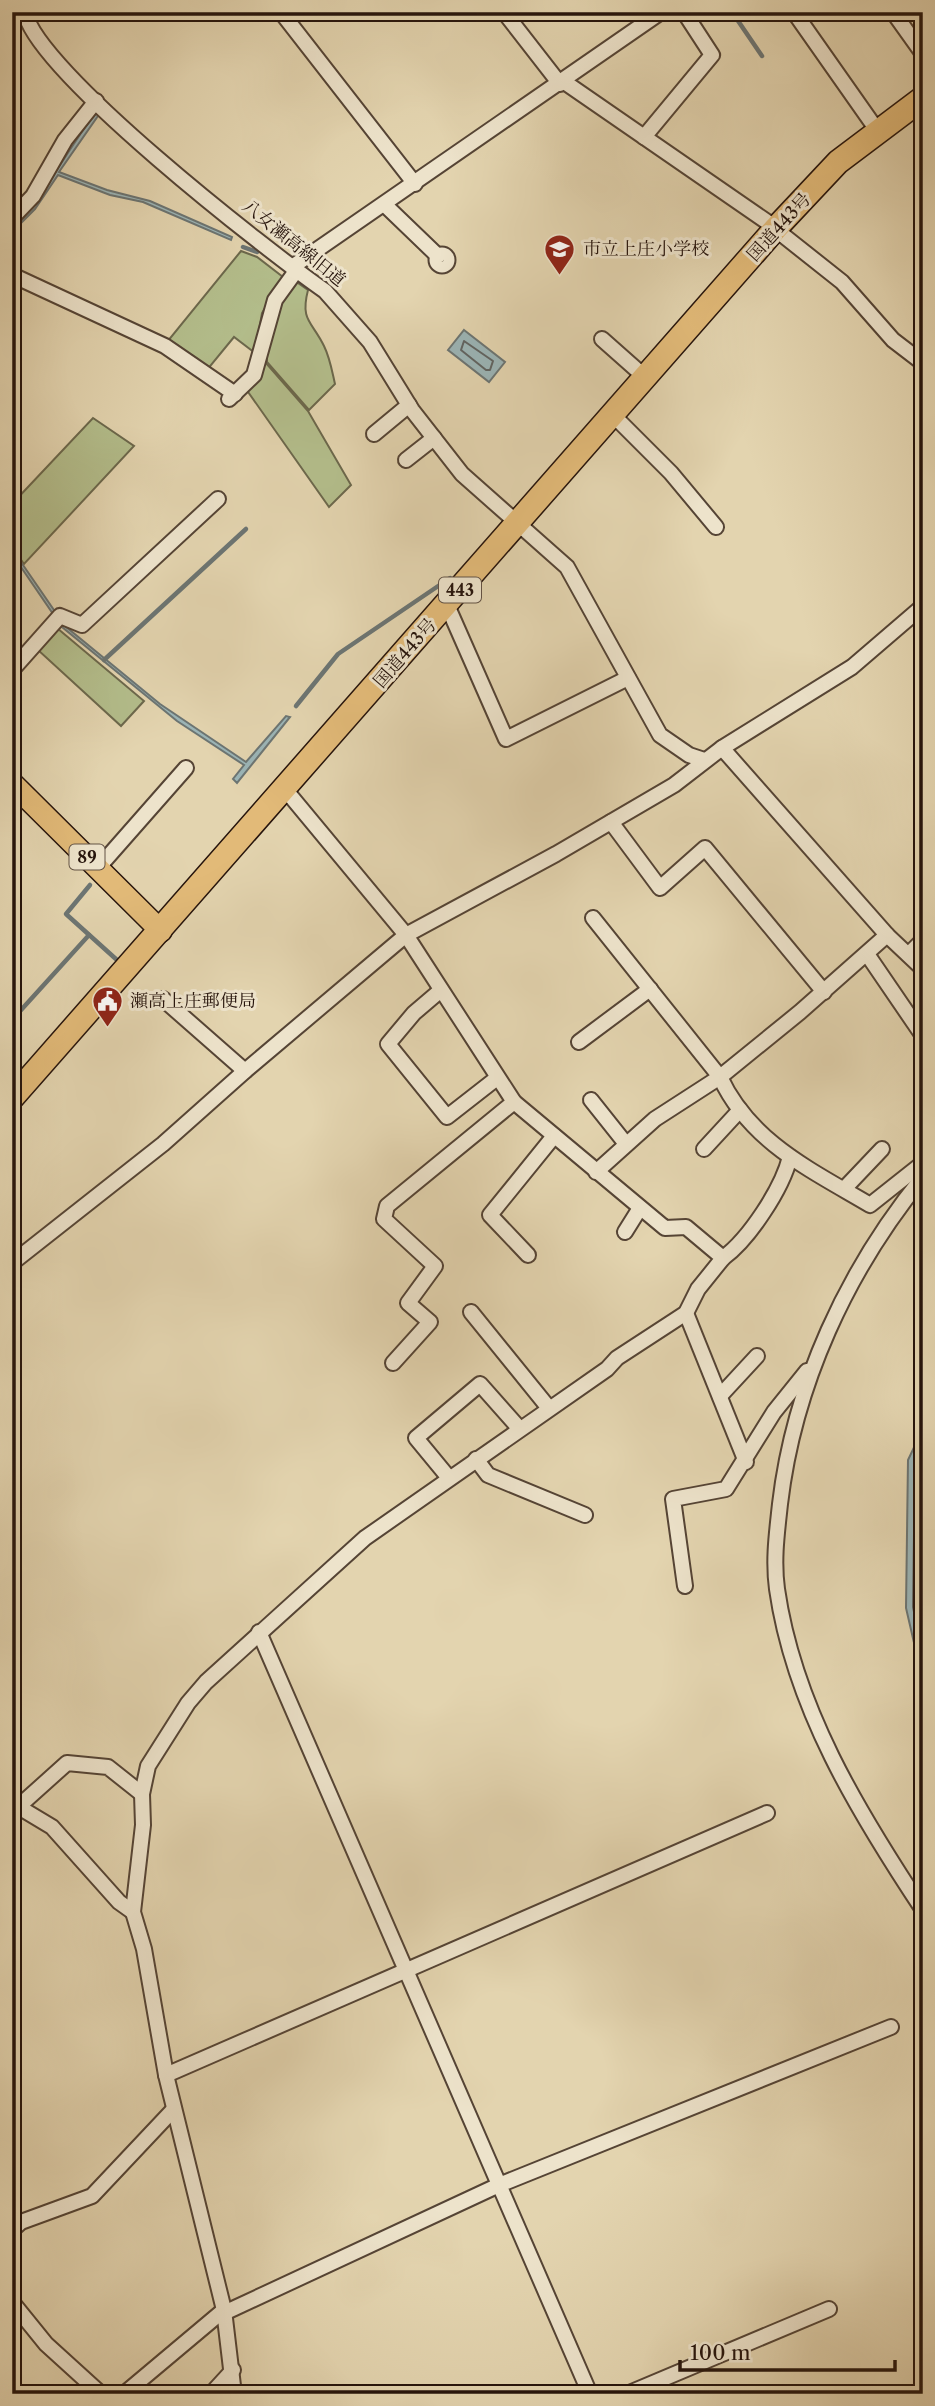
<svg xmlns="http://www.w3.org/2000/svg" width="935" height="2406" font-family="'Libre Caslon Text','Noto Serif JP',serif">
	<style>
		.green { fill: #b3bd8b; stroke: #6c684c; stroke-width: 2 }
		.water { fill: #9bb5b7; stroke: #6c7573; stroke-width: 2 }
		.lines { fill: none; stroke-linecap: round; stroke-linejoin: round }
		.shore { stroke: #606462; stroke-width: 2 }
		.stream { stroke: #6c7573; stroke-width: 4.5 }
		.minor-casing { stroke: #554435; stroke-width: 18 }
		.primary-casing { stroke: #26140c; stroke-width: 24 }
		.trunk-casing { stroke: #26140c; stroke-width: 26 }
		.minor { stroke: #ede3cb; stroke-width: 14 }
		.primary { stroke: #e2ba78; stroke-width: 21 }
		.trunk { stroke: #e2ba78; stroke-width: 23 }
		.labels { text-anchor: middle; dominant-baseline: central; stroke-width: 6; stroke-linejoin: round; paint-order: stroke }
		.shield { fill: #ede3cb; stroke: #625245; stroke-width: 2 }
		.shield-label { font-size: 16px; font-weight: bold; fill: #26140c }
		.street-label { font-size: 18px; fill: #26140c; stroke: #ede3cb }
		.poi-label { font-size: 18px; fill: #26140c; stroke: #ede3cb; text-anchor: start }
	</style>
	<rect width="100%" height="100%" fill="#e3d4af"/>
	<filter id="stains"><feTurbulence type="fractalNoise" baseFrequency=".00286" numOctaves="4"/><feColorMatrix values="0 0 0 0 .2 0 0 0 0 .09 0 0 0 0 .02 0 0 0 .5 -.17"/></filter>
	<radialGradient id="worn" r=".72"><stop offset=".6" stop-color="#630" stop-opacity="0"/><stop offset="1" stop-color="#630" stop-opacity=".3"/></radialGradient>
	<g class="green">
		<polygon points="241,251 257,257 283,277 262,313 255,353 234,337 207,370 167,342"/>
		<path d="M295 281 308 290C300 321 312 321 324 346 330 358 332 371 335 384L309 410 267 362C264 332 279 306 295 281Z"/>
		<polygon points="266,363 308,411 351,485 329,507 246,389"/>
		<polygon points="93,418 134,446 24,564 12,547 12,504"/>
		<polygon points="57,628 144,701 121,726 38,650"/>
	</g>
	<g class="water">
		<path d="M97 111 100 113 59 172 107 190 150 201 232 237 231 240 143 202 110 195 58 175 35 209 12 232V228C46 193 67 150 97 111Z"/>
		<polygon points="464,330 505,362 489,382 448,350"/>
		<polygon points="12,549 65,626 160,704 246,762 286,716 290,717 237,783 233,779 244,765 177,721 62,627 12,554"/>
		<polygon points="923,1359 923,1682 906,1608 908,1460 918,1439 914,1402"/>
	</g>
	<g class="lines">
		<g class="shore">
			<polygon points="464,341 493,361 490,370 486,370 461,350"/>
			<polyline points="923,1445 915,1462 913,1607 923,1656"/>
			<polyline points="923,1526 923,1612"/>
		</g>
		<g class="stream">
			<polyline points="732,12 762,56"/>
			<polyline points="243,247 257,252"/>
			<polyline points="104,660 246,529"/>
			<polyline points="296,706 338,654 450,578"/>
			<polyline points="90,885 66,914 117,960"/>
			<polyline points="12,1020 89,935"/>
		</g>
		<defs>
			<g id="minor">
				<path d="M25 12C35 70 269 252 325 291L370 342 412 410 462 474 567 567 660 735 689 755 704 760"/>
				<polyline points="281,12 415,184"/>
				<polyline points="504,12 560,84"/>
				<polyline points="794,12 872,123"/>
				<polyline points="893,12 923,54"/>
				<polyline points="563,81 776,228"/>
				<polyline points="644,137 712,55 684,12"/>
				<polyline points="385,205 438,256"/>
				<polyline points="12,218 33,196 65,140 96,101"/>
				<polyline points="784,236 842,282 893,340 923,363"/>
				<circle cx="442" cy="260" r="5.5"/>
				<polyline points="292,267 661,12"/>
				<polyline points="12,275 165,346 235,394"/>
				<polyline points="602,339 646,378"/>
				<polyline points="229,399 254,375 275,300 296,271"/>
				<polyline points="613,415 671,473 716,527"/>
				<polyline points="374,434 409,405"/>
				<polyline points="406,460 434,438"/>
				<polyline points="447,605 506,739 628,678"/>
				<polyline points="12,670 60,616 82,625 218,499"/>
				<polyline points="722,748 887,935 923,969"/>
				<polyline points="611,822 660,888 705,848 824,992"/>
				<polyline points="98,868 186,768"/>
				<path d="M593 918 720 1077C750 1142 811 1170 870 1205L923 1163"/>
				<polyline points="867,954 923,1036"/>
				<polyline points="909,954 923,940"/>
				<polyline points="441,990 414,1013 388,1044 447,1117 497,1078"/>
				<polyline points="163,999 245,1071"/>
				<polyline points="579,1042 650,989"/>
				<polyline points="591,1100 626,1144"/>
				<polyline points="704,1149 740,1110"/>
				<polyline points="596,1172 655,1119 720,1077 800,1012 887,935"/>
				<path d="M923 1177C847 1270 794 1385 780 1504 777 1532 773 1560 777 1589 794 1707 858 1812 923 1910"/>
				<polyline points="844,1189 882,1149"/>
				<polyline points="625,1232 640,1208"/>
				<polyline points="528,1255 490,1215 554,1136"/>
				<path d="M723 1258C749 1239 782 1189 790 1157"/>
				<polyline points="12,1263 163,1144 245,1071 406,935 556,854 674,785 722,748 852,667 923,606"/>
				<polyline points="471,1312 548,1407"/>
				<polyline points="686,1313 746,1462"/>
				<polyline points="393,1363 430,1322 408,1303 435,1266 384,1219 387,1206 514,1102"/>
				<polyline points="720,1396 757,1356"/>
				<polyline points="476,1459 488,1475 585,1515"/>
				<polyline points="449,1478 416,1438 480,1384 519,1428"/>
				<polyline points="685,1586 673,1499 726,1489 774,1412 807,1371"/>
				<polyline points="259,1632 590,2394"/>
				<polyline points="12,1803 52,1827 119,1902 133,1912"/>
				<polyline points="18,1807 67,1763 108,1767 142,1794"/>
				<polyline points="166,2075 767,1813"/>
				<polyline points="12,2230 21,2222 92,2196 174,2109"/>
				<polyline points="12,2302 46,2344 101,2394"/>
				<polyline points="224,2313 499,2185 891,2027"/>
				<polyline points="124,2394 224,2310"/>
				<polyline points="211,2394 233,2370"/>
				<polyline points="234,2394 224,2310 166,2075 144,1949 133,1912 143,1825 142,1794 148,1766 188,1703 206,1682 365,1538 607,1369 617,1358 686,1313 698,1289 723,1258 686,1227 665,1228 514,1102 406,935 284,788"/>
				<polyline points="627,2394 829,2309"/>
			</g>
			<polyline id="primary" points="12,783 161,931"/>
			<polyline id="trunk" points="12,1098 776,228 838,162 923,98"/>
		</defs>
		<use href="#minor" class="minor-casing"/>
		<use href="#primary" class="primary-casing"/>
		<use href="#trunk" class="trunk-casing"/>
		<use href="#minor" class="minor"/>
		<use href="#primary" class="primary"/>
		<use href="#trunk" class="trunk"/>
	</g>
	<defs>
		<symbol id="school-pin" viewBox="-11 -11 22 30"><path d="M0 17L-7.5 6A9.5 9.5 0 1 1 7.5 6Z" fill="#8f2418" stroke="#ede3cb"/><path d="M0-5L7-2L0 1L-7-2ZM-4 1L0 2.5L4 1V4Q0 6-4 4Z" fill="#fff"/></symbol>
		<symbol id="civic-pin" viewBox="-11 -11 22 30"><path d="M0 17L-7.5 6A9.5 9.5 0 1 1 7.5 6Z" fill="#8f2418" stroke="#ede3cb"/><path d="M-.6-6.5H3V-4.5H.6V-3L4-1V1h2V6H-6V1h2V-1L-.6-3ZM-1.2 2.5V6h2.4V2.5Z" fill="#fff"/></symbol>
	</defs>
	<g fill-rule="evenodd">
		<use href="#school-pin" x="542" y="232" width="35" height="47"/>
		<use href="#civic-pin" x="90" y="984" width="35" height="47"/>
	</g>
	<g class="labels">
		<g class="shield">
			<rect x="439" y="577.5" width="42" height="25" rx="5"/>
			<rect x="69.5" y="844.5" width="35" height="25" rx="5"/>
		</g>
		<g class="shield-label">
			<text x="460" y="590">443</text>
			<text x="87" y="857">89</text>
		</g>
		<g class="street-label">
			<text transform="translate(779 227) rotate(-48)">国道443号</text>
			<text transform="translate(294 243) rotate(39)">八女瀬高線旧道</text>
			<text transform="translate(405 653) rotate(-49)">国道443号</text>
		</g>
		<g class="poi-label">
			<text x="583" y="249">市立上庄小学校</text>
			<text x="130" y="1001">瀬高上庄郵便局</text>
		</g>
	</g>
	<rect width="935" height="2406" fill="none" stroke="#e3d4af" stroke-width="42"/>
	<rect x="14" y="14" width="907" height="2378" fill="none" stroke="#26140c" stroke-width="3.5"/>
	<rect x="21" y="21" width="893" height="2364" fill="none" stroke="#26140c" stroke-width="2"/>
	<path d="M680 2360v10h215v-10" fill="none" stroke="#26140c" stroke-width="3.5"/>
	<text x="690" y="2360" font-size="21" fill="#26140c" stroke="#ede3cb" stroke-width="5" paint-order="stroke">100 m</text>
	<rect width="100%" height="100%" filter="url(#stains)"/>
	<rect width="100%" height="100%" fill="url(#worn)"/>
</svg>
